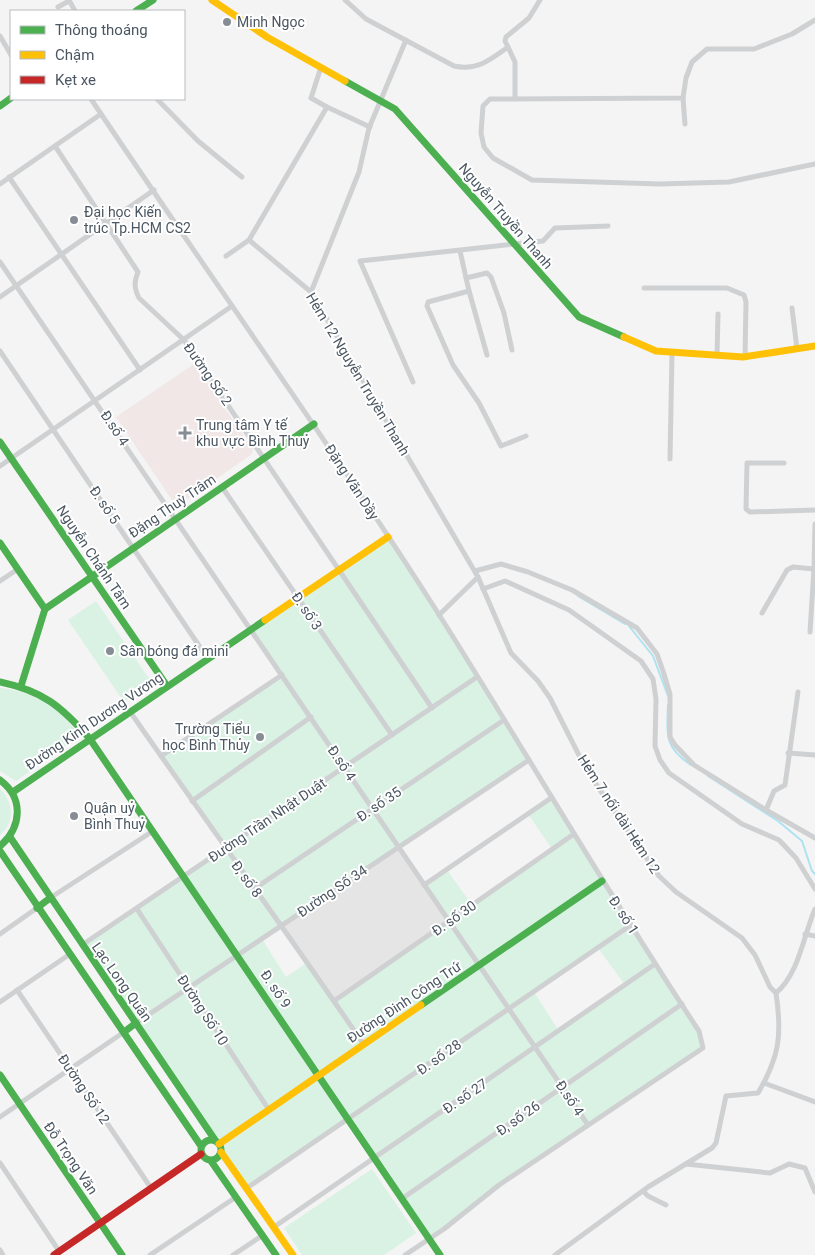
<svg xmlns="http://www.w3.org/2000/svg" width="815" height="1255" font-family="Roboto,sans-serif">
	<style>
		.education { fill: #e6e5e6 }
		.medical { fill: #f1e7e6 }
		.green { fill: #d9f2e3; fill-rule: evenodd }
		.lines { fill: none; stroke-linecap: round; stroke-linejoin: round }
		.stream { stroke: #aee2f0; stroke-width: 2 }
		.street { stroke: #ced0d2; stroke-width: 5 }
		.fast { stroke: #4caf50; stroke-width: 7 }
		.slow { stroke: #ffc107; stroke-width: 7 }
		.jam { stroke: #c62828; stroke-width: 7 }
		.poi-dot { fill: #868d94; stroke: #fff; stroke-width: 2 }
		.labels { text-anchor: middle; dominant-baseline: central; stroke-width: 4; stroke-linejoin: round; paint-order: stroke }
		.poi-label { font-size: 14px; fill: #4a5661; stroke: #fff; text-anchor: start }
		.street-label { font-size: 14px; fill: #4a5661; stroke: #fff }
	</style>
	<rect width="100%" height="100%" fill="#f4f4f4"/>
	<polygon class="education" points="398,848 447,921 334,999 283,927"/>
	<polygon class="medical" points="194,364 253,449 252,454 180,504 174,503 116,417"/>
	<g class="green">
		<path d="M388 537 529 760 262 939 286 977 305 964 351 1027 334 1001 449 921 424 885 447 870 472 905 552 849 528 814 551 798 699 1031 703 1048 588 1125 429 1238 349 1119 247 1188 221 1152 219 1144 82 946 225 849 163 756 283 676 250 629ZM598 948 625 985 559 1031 534 992Z"/>
		<polygon points="96,601 152,683 124,702 68,620"/>
		<path d="M0 688C34 692 55 705 76 731V739L16 781 0 771Z"/>
		<path d="M0 789C14 802 15 823 0 835Z"/>
		<polygon points="372,1169 416,1233 384,1255 302,1255 284,1228"/>
	</g>
	<g class="lines">
		<g class="stream">
			<polyline points="578,596 625,624"/>
			<polyline points="629,626 653,656 668,696"/>
			<path d="M668 705C667 735 664 747 691 765"/>
			<polyline points="708,776 778,821 802,841 812,871 815,874"/>
		</g>
		<g class="street">
			<polyline points="69,0 75,11"/>
			<path d="M345 0 366 19 454 66C477 71 490 60 508 47L505 41 506 37 529 18 540 0"/>
			<polyline points="58,7 69,1"/>
			<polyline points="815,20 792,34 754,49 707,49 692,62 686,78 683,98 490,99 483,106 481,133 484,147 493,158 532,180 660,184 729,182 815,164"/>
			<polyline points="0,36 11,55"/>
			<polyline points="508,47 515,62 515,98"/>
			<polyline points="321,67 311,98 327,107 249,240 311,292 478,577 439,615"/>
			<polyline points="683,98 685,124"/>
			<path d="M91 99C206 271 327 439 438 613 526 752 608 894 699 1031L703 1048 499 1185 444 1229 405 1255"/>
			<polyline points="157,99 198,141 242,177"/>
			<polyline points="327,107 370,127"/>
			<path d="M55 146 138 272C134 282 134 288 139 298L184 340 432 708"/>
			<polyline points="9,177 140,370"/>
			<polyline points="0,184 101,114"/>
			<polyline points="460,251 469,291 428,302 427,306 453,365 479,403 501,446 526,436"/>
			<polyline points="226,256 249,240"/>
			<polyline points="0,262 588,1125"/>
			<polyline points="466,278 487,273 491,277 504,313 512,350"/>
			<polyline points="644,288 727,288 744,295 746,302 745,357"/>
			<polyline points="469,291 487,355"/>
			<polyline points="311,292 359,172 369,128 406,40"/>
			<polyline points="0,297 154,190"/>
			<polyline points="792,308 797,349"/>
			<polyline points="0,351 208,659"/>
			<polyline points="717,356 718,314"/>
			<polyline points="413,382 360,261 543,241 555,228 608,226"/>
			<polyline points="670,459 672,353"/>
			<polyline points="784,463 747,463 746,509 750,512 815,510"/>
			<polyline points="0,466 232,306"/>
			<polyline points="222,487 392,735"/>
			<polyline points="475,571 501,564 528,572 572,590 637,628 657,654 663,671 670,694 670,737 675,745 694,765 766,810"/>
			<path d="M478 577 511 653 538 681 550 698 587 771 659 876 676 892 742 938 755 955 770 987 776 993C799 974 804 934 815 909"/>
			<polyline points="0,581 18,569"/>
			<polyline points="483,589 505,581 569,610 641,661 653,679 656,699 655,746 660,760 669,773 742,824 779,840 796,858 815,889"/>
			<polyline points="762,613 787,570 793,567 814,569 815,524"/>
			<polyline points="810,632 814,569"/>
			<polyline points="798,692 785,785 774,791 766,810 815,838"/>
			<path d="M131 713C208 824 288 933 364 1045"/>
			<polyline points="788,753 815,755"/>
			<polyline points="161,756 282,675"/>
			<polyline points="192,801 311,717"/>
			<polyline points="424,885 551,798"/>
			<polyline points="254,889 504,720"/>
			<polyline points="50,898 153,831"/>
			<polyline points="137,909 269,1110"/>
			<polyline points="0,934 37,908"/>
			<polyline points="805,934 815,936"/>
			<polyline points="82,945 477,677"/>
			<polyline points="17,990 151,1188"/>
			<polyline points="334,1001 574,834"/>
			<polyline points="0,1002 70,954"/>
			<polyline points="136,1023 529,760"/>
			<polyline points="764,1083 815,1102"/>
			<polyline points="0,1117 124,1032"/>
			<polyline points="0,1163 59,1251"/>
			<polyline points="686,1164 770,1173 789,1164 805,1168 815,1192"/>
			<polyline points="247,1188 631,925"/>
			<polyline points="643,1191 648,1196 666,1205"/>
			<polyline points="403,1198 682,1004"/>
			<polyline points="274,1227 655,964"/>
			<polyline points="0,1250 3,1255"/>
			<polyline points="150,1255 236,1197"/>
			<polyline points="233,1255 263,1235"/>
			<path d="M555 1255 648 1187 712 1148 716 1143 726 1096 758 1093C780 1056 782 1034 776 993"/>
		</g>
		<g class="fast">
			<polyline points="136,11 153,0"/>
			<polyline points="345,81 395,109 579,317 624,337"/>
			<polyline points="0,106 11,98"/>
			<polyline points="0,442 167,686"/>
			<polyline points="0,543 45,609 21,686"/>
			<polyline points="45,609 314,424"/>
			<path d="M0 682C43 691 61 706 90 739L440 1255"/>
			<path d="M0 780C24 798 22 827 0 846"/>
			<polyline points="13,792 265,620"/>
			<polyline points="10,837 215,1140"/>
			<polyline points="0,851 201,1146"/>
			<polyline points="37,908 50,898"/>
			<polyline points="421,1005 602,881"/>
			<polyline points="124,1032 136,1023"/>
			<polyline points="0,1075 122,1255"/>
			<circle cx="211" cy="1150" r="10"/>
			<polyline points="211,1161 276,1255"/>
		</g>
		<g class="slow">
			<polyline points="212,0 267,37 345,81"/>
			<polyline points="624,337 656,351 743,357 815,346"/>
			<polyline points="265,620 388,537"/>
			<polyline points="219,1144 421,1005"/>
			<polyline points="221,1152 293,1255"/>
		</g>
		<polyline class="jam" points="54,1255 201,1154"/>
	</g>
	<g class="poi-dot">
		<circle cx="227" cy="22" r="5"/>
		<circle cx="74" cy="220" r="5"/>
		<path d="M182.5 425.5h5v5h5v5h-5v5h-5v-5h-5v-5h5z"/>
		<circle cx="110" cy="651" r="5"/>
		<circle cx="260" cy="737" r="5"/>
		<circle cx="74" cy="816" r="5"/>
	</g>
	<g class="labels">
		<g class="poi-label">
			<text x="237" y="22">Minh Ngọc</text>
			<text x="84" y="212">Đại học Kiến<tspan x="84" dy="16">trúc Tp.HCM CS2</tspan></text>
			<text x="196" y="425">Trung tâm Y tế<tspan x="196" dy="16">khu vực Bình Thuỷ</tspan></text>
			<text x="120" y="651">Sân bóng đá mini</text>
			<text x="250" y="729" text-anchor="end">Trường Tiểu<tspan x="250" dy="16">học Bình Thủy</tspan></text>
			<text x="84" y="808">Quận uỷ<tspan x="84" dy="16">Bình Thuỷ</tspan></text>
		</g>
		<g class="street-label">
			<text transform="translate(506 216) rotate(49)">Nguyễn Truyền Thanh</text>
			<text transform="translate(208 374) rotate(55)">Đường Số 2</text>
			<text transform="translate(358 374) rotate(59)">Hẻm 12 Nguyễn Truyền Thanh</text>
			<text transform="translate(115 428) rotate(56)">Đ.số 4</text>
			<text transform="translate(352 482) rotate(57)">Đặng Văn Dầy</text>
			<text transform="translate(105 505) rotate(56)">Đ. số 5</text>
			<text transform="translate(172 506) rotate(-34)">Đặng Thuỳ Trâm</text>
			<text transform="translate(94 557) rotate(56)">Nguyễn Chánh Tâm</text>
			<text transform="translate(307 611) rotate(56)">Đ. số 3</text>
			<text transform="translate(94 721) rotate(-34)">Đường Kinh Dương Vương</text>
			<text transform="translate(342 763) rotate(56)">Đ.số 4</text>
			<text transform="translate(379 804) rotate(-34)">Đ. số 35</text>
			<text transform="translate(619 814) rotate(57)">Hẻm 7 nối dài Hẻm 12</text>
			<text transform="translate(267 820) rotate(-34)">Đường Trần Nhật Duật</text>
			<text transform="translate(247 879) rotate(54)">Đ, số 8</text>
			<text transform="translate(332 891) rotate(-34)">Đường Số 34</text>
			<text transform="translate(624 915) rotate(57)">Đ. số 1</text>
			<text transform="translate(454 918) rotate(-35)">Đ. số 30</text>
			<text transform="translate(122 982) rotate(55)">Lạc Long Quân</text>
			<text transform="translate(276 989) rotate(56)">Đ. số 9</text>
			<text transform="translate(404 1002) rotate(-34)">Đường Đinh Công Trứ</text>
			<text transform="translate(203 1010) rotate(57)">Đường Số 10</text>
			<text transform="translate(439 1057) rotate(-35)">Đ. số 28</text>
			<text transform="translate(84 1089) rotate(56)">Đường Số 12</text>
			<text transform="translate(465 1096) rotate(-34)">Đ. số 27</text>
			<text transform="translate(570 1098) rotate(56)">Đ.số 4</text>
			<text transform="translate(518 1118) rotate(-35)">Đ, số 26</text>
			<text transform="translate(71 1158) rotate(56)">Đỗ Trọng Văn</text>
		</g>
	</g>
	<rect x="10" y="10" width="175" height="90" fill="#ffffff" stroke="#b7bbc0"/>
	<rect x="20" y="26" width="25" height="8" fill="#4caf50" stroke="#b7bbc0"/>
	<text x="55" y="35" font-size="15" fill="#4a5661">Thông thoáng</text>
	<rect x="20" y="51" width="25" height="8" fill="#ffc107" stroke="#b7bbc0"/>
	<text x="55" y="60" font-size="15" fill="#4a5661">Chậm</text>
	<rect x="20" y="76" width="25" height="8" fill="#c62828" stroke="#b7bbc0"/>
	<text x="55" y="85" font-size="15" fill="#4a5661">Kẹt xe</text>
</svg>
